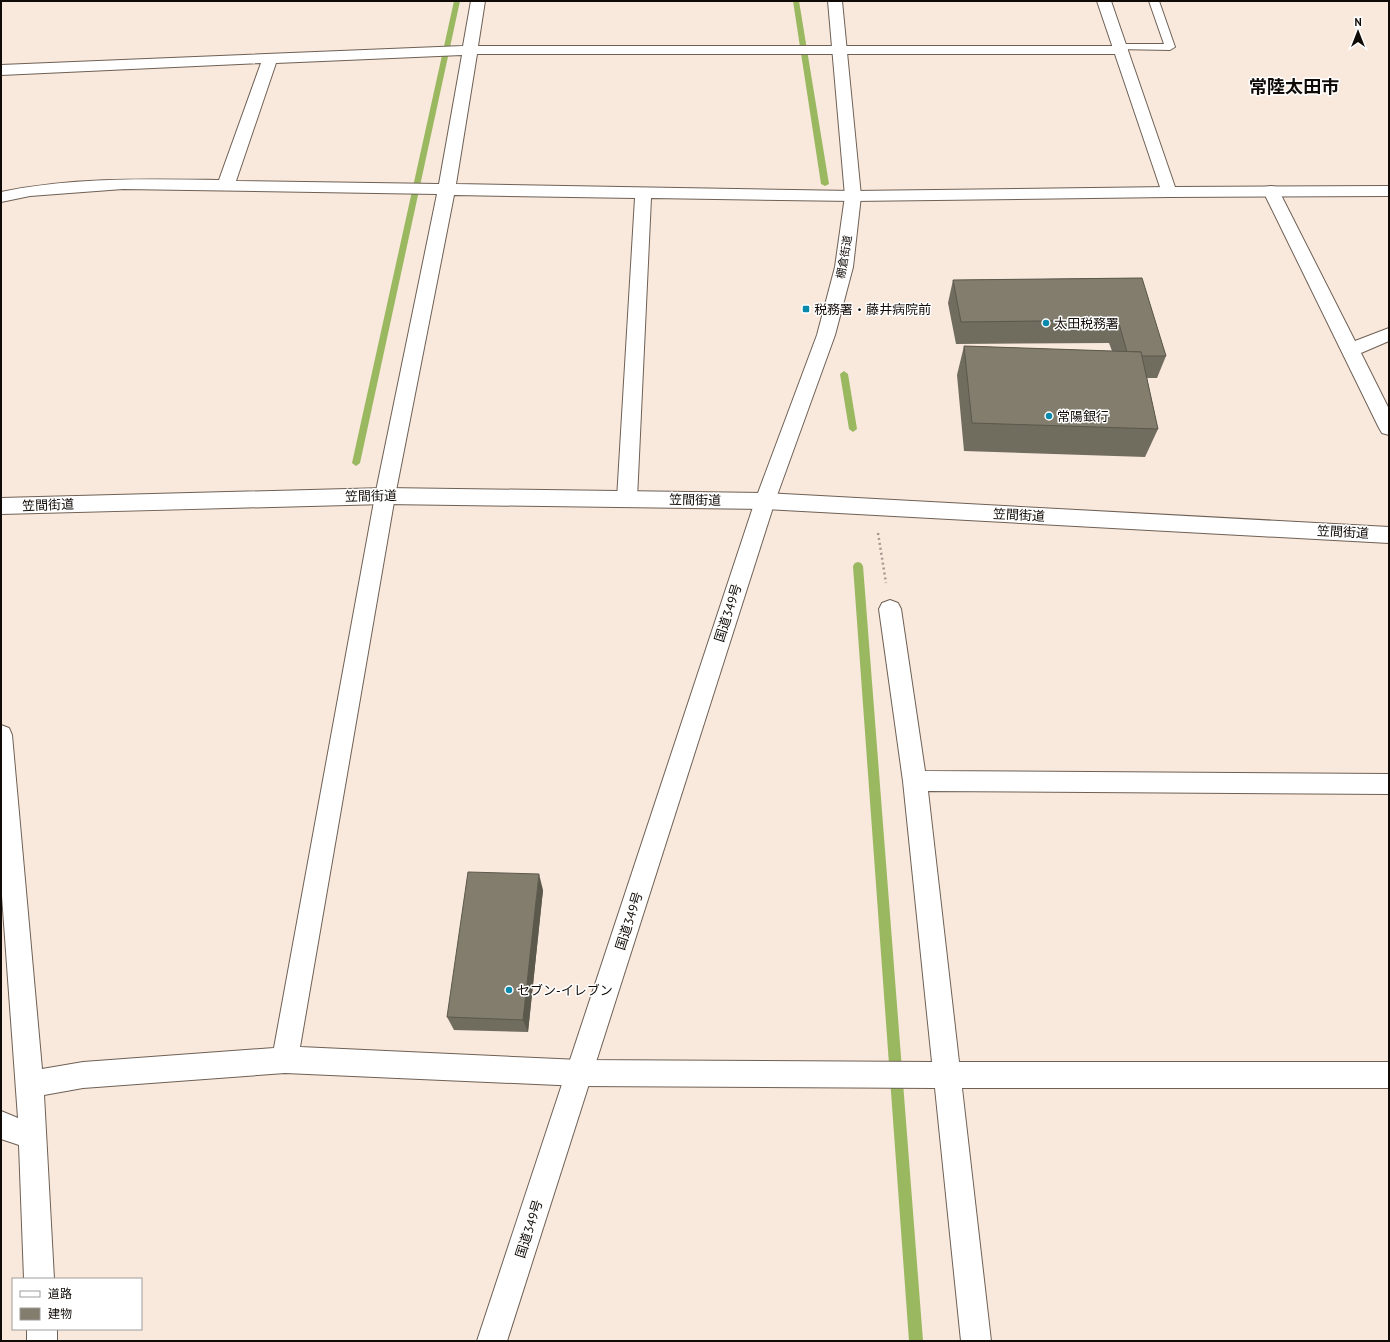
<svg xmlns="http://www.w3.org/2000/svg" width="1390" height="1342" font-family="'PT Sans','Noto Sans JP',sans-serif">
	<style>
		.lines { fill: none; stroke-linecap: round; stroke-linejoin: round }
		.stream { fill: #99b85f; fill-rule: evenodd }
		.service-casing { stroke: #6e6055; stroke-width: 2 }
		.minor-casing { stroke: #6e6055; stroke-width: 2 }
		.tertiary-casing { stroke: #6e6055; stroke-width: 2 }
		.primary-casing { stroke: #6e6055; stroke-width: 2 }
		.trunk-casing { stroke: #6e6055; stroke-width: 2 }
		.path { stroke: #a5988f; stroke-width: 2.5; stroke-dasharray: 2 3; stroke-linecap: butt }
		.service { fill: #fff; fill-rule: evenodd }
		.minor { fill: #fff; fill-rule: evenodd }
		.tertiary { fill: #fff; fill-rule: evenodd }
		.primary { fill: #fff; fill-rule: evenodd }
		.trunk { fill: #fff; fill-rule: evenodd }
		.wall { fill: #706c5e }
		.shaded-wall { fill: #5b584c }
		.building { fill: #827d6d; stroke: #5b584c }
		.poi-dot { fill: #0989ab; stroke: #fff; stroke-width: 1.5 }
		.labels { text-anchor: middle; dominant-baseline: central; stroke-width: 3; stroke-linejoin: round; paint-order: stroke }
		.far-street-label { font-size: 11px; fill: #100b07; stroke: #fff }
		.poi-label { font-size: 13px; fill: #100b07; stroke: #fff; text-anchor: start }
		.street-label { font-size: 13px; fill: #100b07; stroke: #fff }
		.far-town-label { font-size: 18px; font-weight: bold; fill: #100b07; stroke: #fff }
	</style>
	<rect width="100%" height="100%" fill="#f9e8dc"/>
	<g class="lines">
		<g class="stream">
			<polygon points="454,1 460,1 360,463 356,466 352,463"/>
			<polygon points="793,1 799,1 829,184 825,186 821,184"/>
			<polygon points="844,371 848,374 857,429 853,432 849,429 840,374"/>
			<polygon points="858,562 861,563 863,566 923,1341 909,1341 853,566 855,563"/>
		</g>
		<defs>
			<polygon id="service" points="1149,1 1159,1 1175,47 1170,50 1116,49 1115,47 1116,45 1120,44 1164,44"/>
			<g id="minor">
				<path d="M471 1H485L478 46H1121L1126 47 1128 50 1126 53 1121 54H477L456 184 853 191 1169 187 1175 188 1177 192 1175 196 1169 197 853 201 651 198 637 499 634 504 627 507 620 504 617 499 635 198 454 195 395 496 300 1047 580 1060 932 1062 903 781 879 609 882 603 890 600 898 603 901 609 925 771 1389 774V794L928 791 959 1062H1389V1088H962L991 1341H961L935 1088 580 1086 285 1073 83 1088 44 1095 54 1279H24L19 1145 1 1139V1111L18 1118 1 882V725L9 728 12 735 42 1069 83 1062 274 1048 375 496 437 194 123 189 30 196 1 202V192C73 177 146 179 219 180L261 63 1 75V65L463 46ZM462 55 439 184 236 181 276 63Z"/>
				<polygon points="1271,186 1277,187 1279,191 1355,341 1389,328 1389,341 1361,353 1389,409 1389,435 1382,433 1379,428 1263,191 1265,187"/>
				<rect x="27" y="1329" width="30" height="12"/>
			</g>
			<g id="tertiary">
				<polygon points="828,1 842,1 861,196 853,267 835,335 775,501 772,506 765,509 758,506 755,501 817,335 835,267 845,196"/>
				<polygon points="1097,1 1111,1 1175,187 1389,186 1389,196 1169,197 1163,196"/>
			</g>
			<polygon id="primary" points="385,488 765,493 1389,527 1389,543 765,509 385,504 1,514 1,498"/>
			<polygon id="trunk" points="765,493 772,496 775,501 507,1341 477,1341 755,501 758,496"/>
		</defs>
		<use href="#service" class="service-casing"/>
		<use href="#minor" class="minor-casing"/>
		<use href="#tertiary" class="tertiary-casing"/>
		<use href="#primary" class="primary-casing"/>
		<use href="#trunk" class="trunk-casing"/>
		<polyline class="path" points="878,533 886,583"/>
		<use href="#service" class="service"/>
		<use href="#minor" class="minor"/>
		<use href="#tertiary" class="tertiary"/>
		<use href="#primary" class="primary"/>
		<use href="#trunk" class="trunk"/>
	</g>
	<g class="wall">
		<polygon points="1142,278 1166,356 1157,378 1147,378 1158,429 1145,457 964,451 957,375 964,346 1112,351 1109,343 956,344 948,303 953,280"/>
		<polygon points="543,890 528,1032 454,1030 447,1017"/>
	</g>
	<polygon class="shaded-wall" points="539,874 543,890 528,1032 523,1020"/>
	<g class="building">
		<polygon points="1142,278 1166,356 1142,356 1141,352 1127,352 1118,320 961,322 953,280"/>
		<polygon points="964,346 1141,352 1158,429 972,423"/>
		<polygon points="468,872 539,874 523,1020 447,1017"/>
	</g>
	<g class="poi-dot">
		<rect x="802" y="305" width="8" height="8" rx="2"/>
		<circle cx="1046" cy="323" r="4"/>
		<circle cx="1049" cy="416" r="4"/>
		<circle cx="509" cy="990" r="4"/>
	</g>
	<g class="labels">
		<g class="far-street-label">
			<text transform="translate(844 257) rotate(-80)">棚倉街道</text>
		</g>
		<g class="poi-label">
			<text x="814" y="309">税務署・藤井病院前</text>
			<text x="1054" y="323">太田税務署</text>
			<text x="1057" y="416">常陽銀行</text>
			<text x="517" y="990">セブン-イレブン</text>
		</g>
		<g class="street-label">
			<text transform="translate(371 496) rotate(-1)">笠間街道</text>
			<text transform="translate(695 500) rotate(1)">笠間街道</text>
			<text transform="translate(48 505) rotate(-2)">笠間街道</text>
			<text transform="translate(1019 515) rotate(3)">笠間街道</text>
			<text transform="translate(1343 532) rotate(3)">笠間街道</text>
			<text transform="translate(728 613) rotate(-72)">国道349号</text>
			<text transform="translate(629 921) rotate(-72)">国道349号</text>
			<text transform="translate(529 1229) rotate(-72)">国道349号</text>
		</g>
		<g class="far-town-label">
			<text x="1294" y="86">常陸太田市</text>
		</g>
	</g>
	<rect width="1390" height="1342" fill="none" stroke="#100b07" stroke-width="4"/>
	<rect x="12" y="1278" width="130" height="52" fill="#ffffff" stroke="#9f9d9c"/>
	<rect x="20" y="1291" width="20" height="6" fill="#ffffff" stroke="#9f9d9c"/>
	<text x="48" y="1298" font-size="12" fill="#100b07">道路</text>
	<rect x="20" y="1308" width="20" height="12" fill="#827d6d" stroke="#9f9d9c"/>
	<text x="48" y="1318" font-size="12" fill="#100b07">建物</text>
	<g transform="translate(1358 32)" stroke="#ffffff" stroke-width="3" paint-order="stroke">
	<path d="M0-3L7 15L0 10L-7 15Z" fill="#100b07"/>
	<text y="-6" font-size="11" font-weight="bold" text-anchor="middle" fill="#100b07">N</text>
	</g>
</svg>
